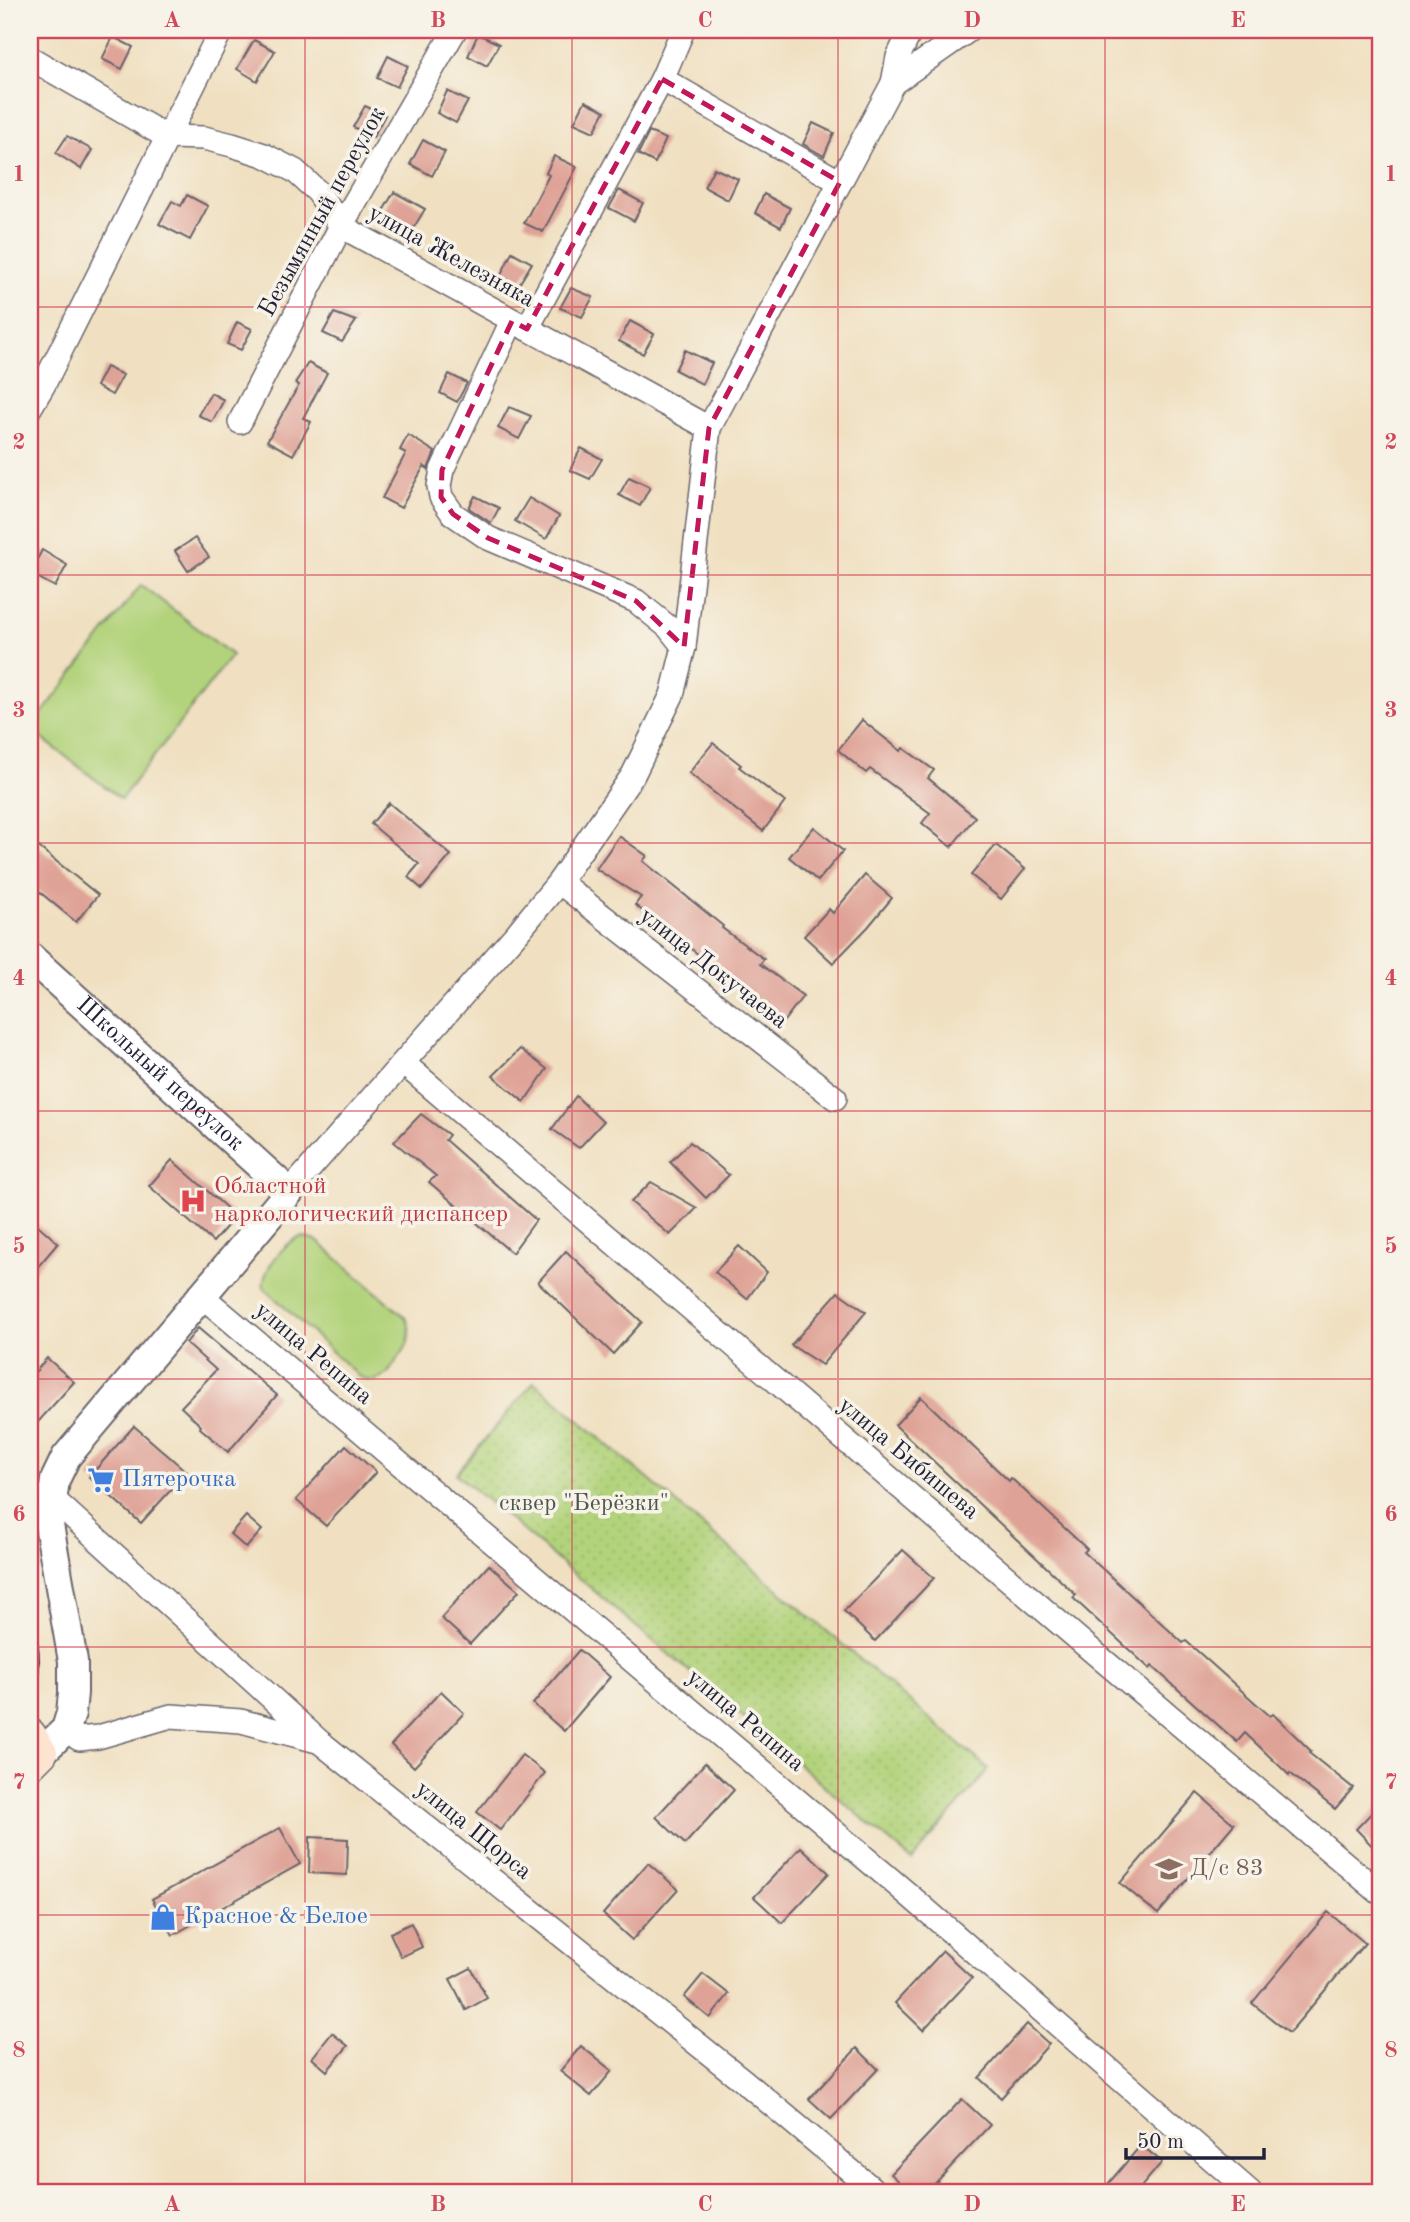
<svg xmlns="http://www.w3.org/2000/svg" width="1410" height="2222" font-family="'Old Standard TT',serif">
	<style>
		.green { fill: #b2d37c; stroke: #6a7a5c; stroke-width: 2 }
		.park { fill: url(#park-dots); stroke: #6a7a5c; stroke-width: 2 }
		.building { fill: #dfa296 }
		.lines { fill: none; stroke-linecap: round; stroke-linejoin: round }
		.minor-casing { stroke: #6a646a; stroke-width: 26 }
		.tertiary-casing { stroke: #6a646a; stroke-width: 32 }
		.secondary-casing { stroke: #6a646a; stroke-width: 35 }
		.minor { stroke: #fff; stroke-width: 23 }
		.tertiary { stroke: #fff; stroke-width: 28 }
		.secondary { stroke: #fde4d1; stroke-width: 32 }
		.tram { stroke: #22223b; stroke-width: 2 }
		.marked { fill: none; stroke: #c2185b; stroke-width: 5; stroke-dasharray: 14 9; stroke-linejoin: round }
		.grid { fill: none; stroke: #d1495b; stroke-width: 2; stroke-opacity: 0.55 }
		.labels { text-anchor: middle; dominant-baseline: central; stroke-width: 7; stroke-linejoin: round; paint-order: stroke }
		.street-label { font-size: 24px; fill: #22223b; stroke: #f7f3e8 }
		.health-label { font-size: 24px; fill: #be3a42; stroke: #f7f3e8; text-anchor: start }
		.shop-label { font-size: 24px; fill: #366cbe; stroke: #f7f3e8; text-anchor: start }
		.park-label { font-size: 24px; fill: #4d574e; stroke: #f7f3e8 }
		.education-label { font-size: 24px; fill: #785e54; stroke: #f7f3e8; text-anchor: start }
		.neatline { fill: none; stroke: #d1495b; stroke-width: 2.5 }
		.grid-label { font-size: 23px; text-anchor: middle; font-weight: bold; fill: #d1495b }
	</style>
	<defs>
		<pattern id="park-dots" width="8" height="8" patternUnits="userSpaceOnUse" patternTransform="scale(1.75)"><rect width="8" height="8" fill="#b2d37c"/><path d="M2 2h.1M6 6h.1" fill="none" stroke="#99b56c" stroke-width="1.8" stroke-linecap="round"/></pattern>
	</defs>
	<rect width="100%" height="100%" fill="#f7f3e8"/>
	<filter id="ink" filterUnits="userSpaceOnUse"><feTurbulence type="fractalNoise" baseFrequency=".0143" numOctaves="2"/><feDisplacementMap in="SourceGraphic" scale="14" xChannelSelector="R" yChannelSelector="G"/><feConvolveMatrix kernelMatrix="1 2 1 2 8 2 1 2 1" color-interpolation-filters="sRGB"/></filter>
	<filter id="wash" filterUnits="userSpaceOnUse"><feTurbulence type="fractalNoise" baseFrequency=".00686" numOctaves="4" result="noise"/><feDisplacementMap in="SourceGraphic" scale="28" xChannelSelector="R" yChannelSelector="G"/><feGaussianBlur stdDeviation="1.57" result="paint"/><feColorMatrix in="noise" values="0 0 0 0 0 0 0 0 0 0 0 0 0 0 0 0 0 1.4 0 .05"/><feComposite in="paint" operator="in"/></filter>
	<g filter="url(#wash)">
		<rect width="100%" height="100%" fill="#f0e0c1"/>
		<g class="green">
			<polygon points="141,585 232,655 121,799 30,729"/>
			<path d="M303 1237 317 1241 406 1318C415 1336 406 1349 395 1363 391 1369 387 1376 379 1379 372 1382 365 1379 358 1376L264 1288C260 1272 287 1238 303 1237Z"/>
		</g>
		<polygon class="park" points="534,1382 989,1769 912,1860 456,1474"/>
		<g id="blocks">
			<g class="building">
				<polygon points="478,34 499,44 487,66 468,56"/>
				<polygon points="113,37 133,47 122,69 102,59"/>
				<polygon points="254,40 275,51 257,81 237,69"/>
				<polygon points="388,56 408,66 397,87 377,78"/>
				<polygon points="447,91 468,101 456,123 437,113"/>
				<polygon points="585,101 605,111 594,132 574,123"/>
				<polygon points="365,106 385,115 373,137 353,127"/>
				<polygon points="813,123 834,133 824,156 803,144"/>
				<polygon points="649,132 666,139 655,163 638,154"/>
				<polygon points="67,136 92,150 81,169 56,153"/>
				<polygon points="423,140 445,152 432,176 410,164"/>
				<polygon points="554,156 577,167 543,232 524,223 549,175 546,173"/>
				<polygon points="714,168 738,179 728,200 704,187"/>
				<polygon points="619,190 643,203 634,221 609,208"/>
				<polygon points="394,192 425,209 413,229 383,211"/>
				<polygon points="764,194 790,208 781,227 755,213"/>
				<polygon points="187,195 208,206 190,240 159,224 172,201 181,206"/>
				<polygon points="512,252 532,263 518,286 500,277"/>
				<polygon points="571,288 593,297 582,317 560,308"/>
				<polygon points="334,313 356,321 342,342 323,333"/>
				<polygon points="630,321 654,334 643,354 619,341"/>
				<polygon points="237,322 252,329 241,350 227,344"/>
				<polygon points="685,350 712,363 702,384 675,370"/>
				<polygon points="308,363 327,373 303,418 311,422 293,455 267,441 299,385 295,383"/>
				<polygon points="106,367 123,375 112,395 96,386"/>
				<polygon points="449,374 467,383 457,402 440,393"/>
				<polygon points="211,393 224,400 212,422 198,415"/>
				<polygon points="509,407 531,416 519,439 498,428"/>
				<polygon points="408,435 435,452 428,469 424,466 401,508 382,498 406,453 400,450"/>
				<polygon points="581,448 602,459 590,479 570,470"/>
				<polygon points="629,477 650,487 640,506 619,495"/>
				<polygon points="475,496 499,508 491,523 469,508"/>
				<polygon points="529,498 559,516 546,539 515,521"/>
				<polygon points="195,538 209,557 188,571 175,551"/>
				<polygon points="42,550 67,565 55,587 30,573"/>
				<polygon points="862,720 901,751 903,748 934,770 928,778 975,817 951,847 922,823 930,813 870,769 866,773 838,750"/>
				<polygon points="713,743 741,765 739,767 785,802 763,831 689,773"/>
				<polygon points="389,803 451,855 422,889 408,877 419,864 371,824"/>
				<polygon points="814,827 843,851 818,881 789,857"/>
				<polygon points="619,836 647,856 643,861 723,926 722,928 764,959 760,964 803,996 780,1026 751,1003 754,998 635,905 641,897 596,869"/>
				<polygon points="30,840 98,895 76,922 30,884"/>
				<polygon points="996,845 1025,869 1001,899 971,875"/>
				<polygon points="865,875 892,898 868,927 833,963 804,936 829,909 833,913"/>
				<polygon points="520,1049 547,1069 524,1102 493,1076"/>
				<polygon points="576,1096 603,1122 579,1148 552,1129"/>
				<polygon points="421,1114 449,1135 445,1140 536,1220 512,1253 429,1182 436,1176 394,1142"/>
				<polygon points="690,1142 729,1175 706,1198 670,1162"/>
				<polygon points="172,1160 236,1216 213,1242 149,1186"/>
				<polygon points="651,1182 697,1208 670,1235 631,1202"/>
				<polygon points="30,1218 58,1243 30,1276"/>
				<polygon points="739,1246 767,1272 747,1299 715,1272"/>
				<polygon points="566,1251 642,1322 613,1354 538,1282"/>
				<polygon points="838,1292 866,1312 822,1365 791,1345"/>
				<polygon points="198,1328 277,1395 228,1452 200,1428 201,1426 181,1407 216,1370 186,1343"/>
				<polygon points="47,1358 74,1382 30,1431 30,1378"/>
				<polygon points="921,1397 1009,1481 1011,1478 1087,1549 1084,1552 1183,1643 1186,1641 1270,1716 1273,1714 1311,1751 1309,1753 1353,1788 1335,1809 1290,1773 1289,1775 1245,1733 1237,1742 1152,1666 1150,1669 1073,1598 1076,1595 895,1425"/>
				<polygon points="134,1426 187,1472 141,1523 89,1477"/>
				<polygon points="346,1445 376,1472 326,1526 296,1500"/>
				<polygon points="246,1516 262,1530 246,1548 230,1534"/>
				<polygon points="903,1550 934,1578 875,1641 844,1611"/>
				<polygon points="489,1565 519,1591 470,1644 441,1618"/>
				<polygon points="579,1650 610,1677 564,1731 533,1704"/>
				<polygon points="441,1691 464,1713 414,1767 391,1745"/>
				<polygon points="522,1755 545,1773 500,1830 477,1812"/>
				<polygon points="705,1763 734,1790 685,1844 656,1817"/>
				<polygon points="1197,1793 1234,1824 1158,1914 1120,1883"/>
				<polygon points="1380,1804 1380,1854 1356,1829"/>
				<polygon points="280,1828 300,1864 173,1935 152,1899"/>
				<polygon points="310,1837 348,1839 347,1875 309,1873"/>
				<polygon points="801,1847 829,1873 782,1923 754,1897"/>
				<polygon points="648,1863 678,1889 632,1940 603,1914"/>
				<polygon points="1328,1912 1365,1943 1289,2033 1252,2003"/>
				<polygon points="411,1923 422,1947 401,1957 390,1933"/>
				<polygon points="943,1951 972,1978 923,2030 895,2003"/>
				<polygon points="471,1968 487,1998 466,2010 450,1979"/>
				<polygon points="703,1974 729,1994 710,2018 684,1997"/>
				<polygon points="1027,2024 1049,2044 1001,2098 979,2078"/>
				<polygon points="332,2033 348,2046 327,2071 312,2058"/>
				<polygon points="581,2046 612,2071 591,2096 560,2071"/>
				<polygon points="857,2048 878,2069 831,2119 809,2099"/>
				<polygon points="962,2099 990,2125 927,2192 911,2192 891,2174"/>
				<polygon points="1141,2145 1162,2162 1137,2192 1116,2192 1107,2185"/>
			</g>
		</g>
	</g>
	<g filter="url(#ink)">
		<use href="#blocks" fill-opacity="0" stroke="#6a646a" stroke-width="2"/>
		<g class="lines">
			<defs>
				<g id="minor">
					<polyline points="30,58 167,137 204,138 232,145 264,155 295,171 318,192 341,226 709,428"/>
					<polyline points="662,79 840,182"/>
					<polyline points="893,83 898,57 911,30"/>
					<polyline points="512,321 442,470 439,486 441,497 453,514 488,538 636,601 668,627 684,647"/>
					<polyline points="527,329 662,79 683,30"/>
					<polyline points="30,408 43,386 221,30"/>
					<polyline points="240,422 341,226 455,30"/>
					<polyline points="559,882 835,1098"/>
					<polyline points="403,1063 1104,1661 1380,1893"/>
					<polyline points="289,1192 518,932 559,882 633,775 672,695 684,647 709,428 893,83 969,30"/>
					<polyline points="202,1296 910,1896 1250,2192"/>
					<polyline points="51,1497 320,1742 745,2082 876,2192"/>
					<polyline points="66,1729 79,1739 98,1737 171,1716 241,1721 317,1741"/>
				</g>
				<g id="tertiary">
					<path id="s1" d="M30 957 289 1192 66 1457 55 1480 49 1525 73 1661V1693L71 1713 66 1729 41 1753"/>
				</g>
				<polyline id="secondary" points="30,1735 41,1753 30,1764"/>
			</defs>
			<use href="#minor" class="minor-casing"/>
			<use href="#tertiary" class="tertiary-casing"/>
			<use href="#secondary" class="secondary-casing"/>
			<use href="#minor" class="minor"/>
			<use href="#tertiary" class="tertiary"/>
			<use href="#secondary" class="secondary"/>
			<path class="tram" d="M30 1616C42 1646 42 1679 30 1709"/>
		</g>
	</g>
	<path class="marked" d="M662 79 840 182 709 428 684 647 636 601 488 538 453 514 441 497 442 470 512 321 527 329Z"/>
	<path class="grid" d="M305 30V2192M572 30V2192M838 30V2192M1105 30V2192M30 307H1380M30 575H1380M30 843H1380M30 1111H1380M30 1379H1380M30 1647H1380M30 1915H1380"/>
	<defs>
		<symbol id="hospital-bare" viewBox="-9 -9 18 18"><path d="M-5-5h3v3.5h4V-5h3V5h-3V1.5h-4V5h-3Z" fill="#e0444e" stroke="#f7f3e8" stroke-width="2.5" paint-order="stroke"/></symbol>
		<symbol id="supermarket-bare" viewBox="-9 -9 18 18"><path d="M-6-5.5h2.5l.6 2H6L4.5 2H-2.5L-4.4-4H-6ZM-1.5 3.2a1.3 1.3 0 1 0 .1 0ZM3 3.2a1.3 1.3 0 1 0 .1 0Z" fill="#3f7fe0" stroke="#f7f3e8" stroke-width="2.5" paint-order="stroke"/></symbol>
		<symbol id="school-bare" viewBox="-9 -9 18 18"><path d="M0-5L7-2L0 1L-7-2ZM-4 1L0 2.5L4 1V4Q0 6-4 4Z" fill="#8d6e63" stroke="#f7f3e8" stroke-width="2.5" paint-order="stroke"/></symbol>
		<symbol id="shop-bare" viewBox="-9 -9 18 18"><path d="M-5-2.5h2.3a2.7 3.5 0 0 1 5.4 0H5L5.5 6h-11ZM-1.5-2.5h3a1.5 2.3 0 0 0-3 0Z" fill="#3f7fe0" stroke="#f7f3e8" stroke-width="2.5" paint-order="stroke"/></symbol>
	</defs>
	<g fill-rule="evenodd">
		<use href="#hospital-bare" x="174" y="1182" width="38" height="38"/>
		<use href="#supermarket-bare" x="82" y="1461" width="38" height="38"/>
		<use href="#school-bare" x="1150" y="1850" width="38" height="38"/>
		<use href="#shop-bare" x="144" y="1898" width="38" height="38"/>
	</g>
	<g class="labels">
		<g class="street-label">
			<text transform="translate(323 212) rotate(-61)">Безымянный переулок</text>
			<text transform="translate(451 257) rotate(29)">улица Железняка</text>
			<text transform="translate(713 969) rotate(38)">улица Докучаева</text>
			<text stroke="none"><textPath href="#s1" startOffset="175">Школьный переулок</textPath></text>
			<text transform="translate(313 1354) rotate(40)">улица Репина</text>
			<text transform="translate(908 1459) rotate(40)">улица Бибишева</text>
			<text transform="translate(745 1721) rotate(40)">улица Репина</text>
			<text transform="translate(473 1831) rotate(39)">улица Щорса</text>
		</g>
		<g class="health-label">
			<text x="214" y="1187">Областной<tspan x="214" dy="28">наркологический диспансер</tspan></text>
		</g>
		<g class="shop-label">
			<text x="122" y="1480">Пятерочка</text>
			<text x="184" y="1917">Красное &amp; Белое</text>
		</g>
		<g class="park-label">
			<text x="584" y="1504">сквер "Берёзки"</text>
		</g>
		<g class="education-label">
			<text x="1190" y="1869">Д/с 83</text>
		</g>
	</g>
	<rect width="1410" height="2222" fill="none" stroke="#f7f3e8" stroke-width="77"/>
	<path d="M1126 2148v10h138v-10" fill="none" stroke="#22223b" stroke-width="3.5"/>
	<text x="1137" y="2148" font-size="21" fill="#22223b" stroke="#f7f3e8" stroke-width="5" paint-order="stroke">50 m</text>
	<rect x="38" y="38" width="1334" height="2146" class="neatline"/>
	<g class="grid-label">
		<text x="172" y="27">A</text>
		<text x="438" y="27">B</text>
		<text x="705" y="27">C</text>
		<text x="972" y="27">D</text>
		<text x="1238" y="27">E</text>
		<text x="19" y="181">1</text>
		<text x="1391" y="181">1</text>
		<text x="19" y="449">2</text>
		<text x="1391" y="449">2</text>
		<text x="19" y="717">3</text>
		<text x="1391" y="717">3</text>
		<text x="19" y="985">4</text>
		<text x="1391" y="985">4</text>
		<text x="19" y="1253">5</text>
		<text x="1391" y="1253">5</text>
		<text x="19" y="1521">6</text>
		<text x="1391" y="1521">6</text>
		<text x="19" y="1789">7</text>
		<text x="1391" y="1789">7</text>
		<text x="19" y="2057">8</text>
		<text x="1391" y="2057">8</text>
		<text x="172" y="2211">A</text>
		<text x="438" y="2211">B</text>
		<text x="705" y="2211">C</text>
		<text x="972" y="2211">D</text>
		<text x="1238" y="2211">E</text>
	</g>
</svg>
